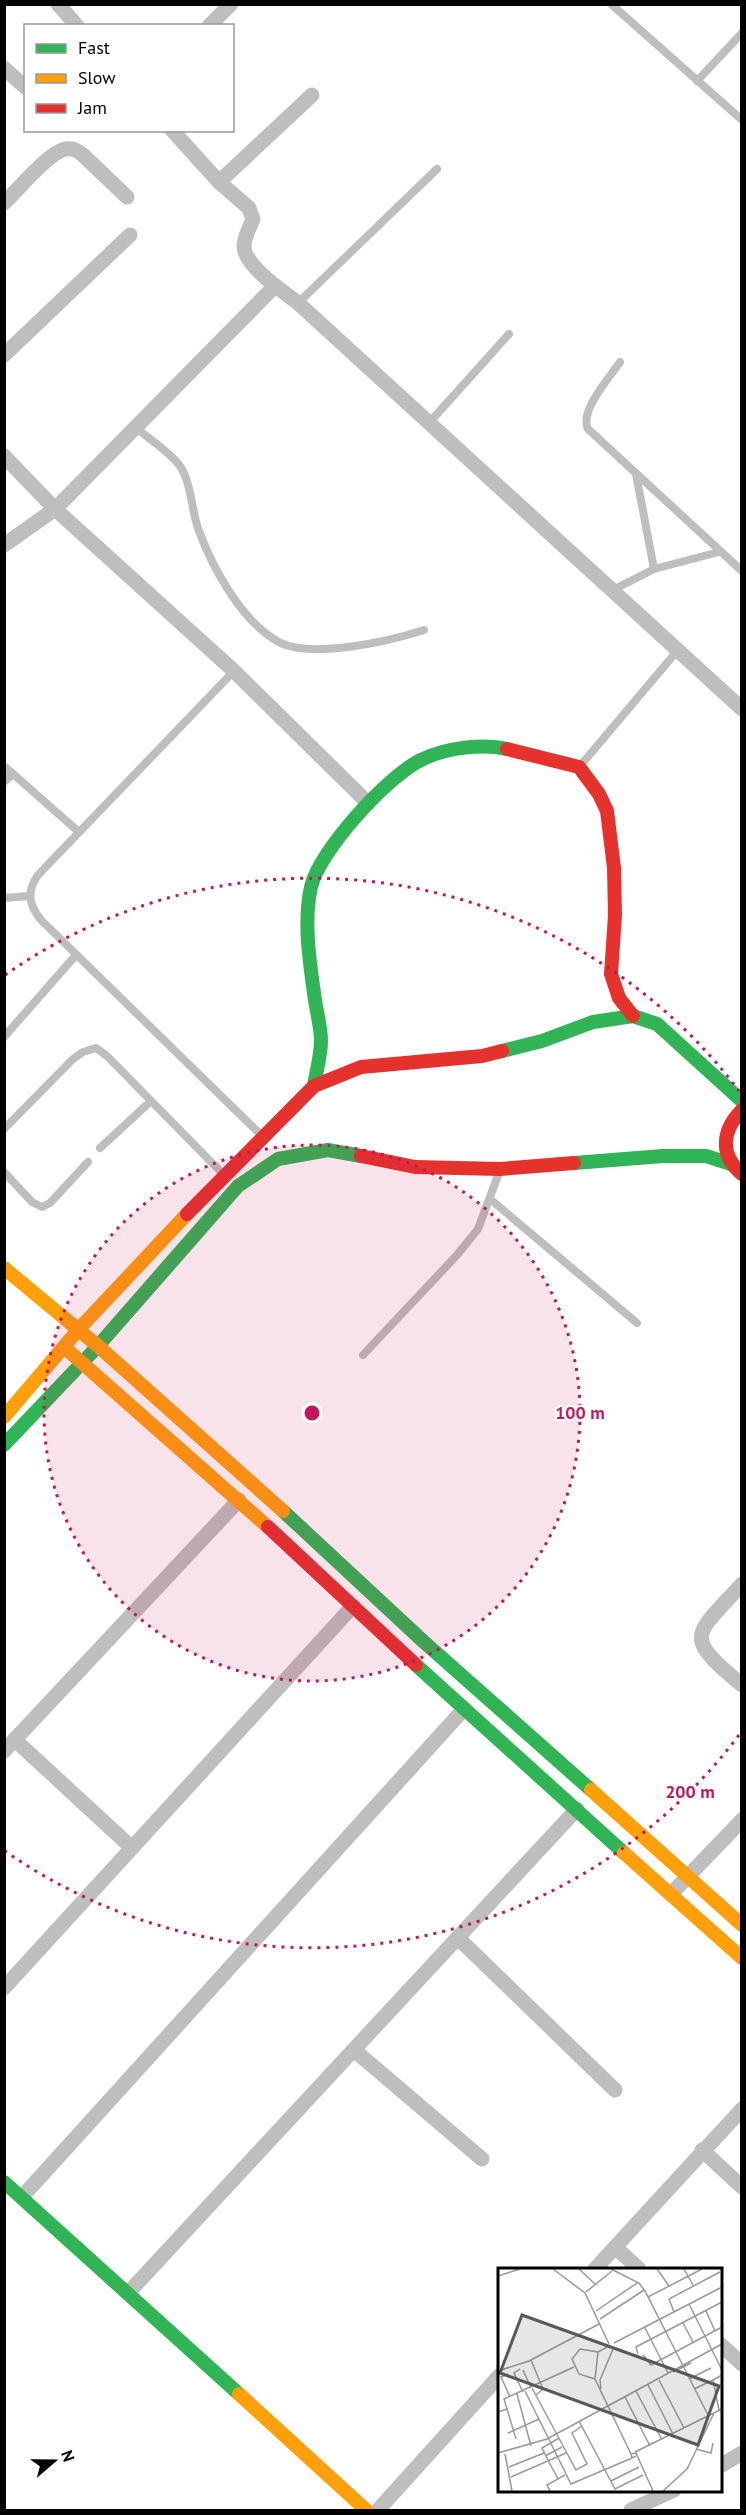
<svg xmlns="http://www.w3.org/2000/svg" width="746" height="2515" font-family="'PT Sans',sans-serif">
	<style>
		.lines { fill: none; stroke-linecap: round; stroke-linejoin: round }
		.lane { stroke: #bebebe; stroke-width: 8 }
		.street { stroke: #bebebe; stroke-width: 15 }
		.fast { stroke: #30b455; stroke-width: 14 }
		.slow { stroke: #ff9f0a; stroke-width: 14 }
		.jam { stroke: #e5322d; stroke-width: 14 }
		.ring { fill: none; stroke: #c2185b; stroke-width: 3; stroke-dasharray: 3 6 }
		.inset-road { fill: none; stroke: #999; stroke-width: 1.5 }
		.view { fill: #595959; fill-opacity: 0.15; stroke: #595959; stroke-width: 3 }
		.inset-edge { fill: none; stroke: #000; stroke-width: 3 }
		.centre { fill: #c2185b; stroke: #fff; stroke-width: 3 }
		.ring-label { font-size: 18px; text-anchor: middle; font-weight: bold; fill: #c2185b; stroke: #fff; stroke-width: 4.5; stroke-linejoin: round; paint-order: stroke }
	</style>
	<rect width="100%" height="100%" fill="#fff"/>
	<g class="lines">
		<g class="lane">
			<polyline points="611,4 742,120"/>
			<polyline points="697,81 742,33"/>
			<polyline points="298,303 437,169"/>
			<path d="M620 362C610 377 579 411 588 429L742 571"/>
			<polyline points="429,423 509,334"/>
			<path d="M135 427C149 439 169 451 180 466 192 484 191 511 199 531 213 569 242 621 277 641 309 660 390 641 424 630"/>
			<polyline points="636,474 654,569"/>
			<polyline points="613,590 654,569 719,552"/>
			<path d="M234 671 38 875C26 892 29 905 41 920L261 1135"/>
			<polyline points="4,766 79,832"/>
			<polyline points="580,766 678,650"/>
			<polyline points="4,782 13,774"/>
			<polyline points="4,898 29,896"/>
			<polyline points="4,1037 76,955"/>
			<polyline points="4,1129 73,1059 83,1052 96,1048 107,1056 223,1174"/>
			<polyline points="100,1148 151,1101"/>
			<polyline points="4,1172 32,1202 42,1207 50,1203 88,1162"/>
			<polyline points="490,1199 637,1323"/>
			<polyline points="363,1355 457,1255 478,1229 500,1170"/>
		</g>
		<g class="street">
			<polyline points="58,4 77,26"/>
			<polyline points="209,26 231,4"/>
			<polyline points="4,68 25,87"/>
			<path d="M172 130 219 182 249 208 253 219C250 227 244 237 244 246 244 266 284 292 298 303L742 709"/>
			<polyline points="219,182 312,95"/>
			<path d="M4 203C18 190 48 153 65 149 73 148 77 150 83 155L127 197"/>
			<polyline points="4,355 130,235"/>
			<polyline points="4,456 55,509 234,671 368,803"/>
			<polyline points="4,545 55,509 275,286"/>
			<path d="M742 1584C694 1637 682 1635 742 1685"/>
			<polyline points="15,1740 131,1847"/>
			<polyline points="4,1751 239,1500"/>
			<polyline points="671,1894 742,1820"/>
			<polyline points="458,1938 615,2090"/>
			<polyline points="4,1988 353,1606"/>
			<polyline points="354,2050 482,2159"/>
			<polyline points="702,2150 742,2187"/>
			<polyline points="22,2197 464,1709"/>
			<polyline points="615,2247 639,2269"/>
			<polyline points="595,2269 742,2109"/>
			<polyline points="129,2292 577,1809"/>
			<polyline points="720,2344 742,2364"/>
			<polyline points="720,2466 742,2453"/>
			<polyline points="378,2510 500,2375"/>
			<polyline points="631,2510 674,2490"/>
		</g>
		<g class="fast">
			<polyline points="502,1051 542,1041 593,1022 633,1016 657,1024 742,1101"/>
			<path d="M314 1086C316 1072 321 1056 321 1041 321 1028 317 1013 315 1000 310 965 303 922 311 887 319 851 389 774 423 759 446 748 482 743 507 749"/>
			<polyline points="574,1163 663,1156 706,1156 731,1164"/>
			<polyline points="4,1445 98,1346 238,1186 278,1159 328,1150 361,1156"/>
			<polyline points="283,1511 424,1642 591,1790"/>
			<polyline points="416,1665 624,1853"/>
			<polyline points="4,2182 239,2394"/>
		</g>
		<g class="slow">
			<polyline points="4,1268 98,1346 283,1511"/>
			<polyline points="64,1347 268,1527"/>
			<polyline points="4,1417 78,1330 187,1214"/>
			<polyline points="591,1790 742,1925"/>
			<polyline points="624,1853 742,1958"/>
			<polyline points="239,2394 366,2510"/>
		</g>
		<g class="jam">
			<polyline points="507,749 579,767 599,794 607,811 614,868 615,915 611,974 619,998 633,1016"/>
			<path d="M742 1110C722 1130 719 1155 742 1174"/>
			<polyline points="361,1156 415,1167 500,1169 574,1163"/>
			<polyline points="187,1214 314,1086 361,1067 482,1056 502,1051"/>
			<polyline points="268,1527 416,1665"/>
		</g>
	</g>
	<circle cx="312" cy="1413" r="268" fill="#c2185b" fill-opacity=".12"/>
	<g class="ring">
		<circle cx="312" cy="1413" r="268"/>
		<path d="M739 1735A535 535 0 0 1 5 1851M5 975A535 535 0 0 1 739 1091"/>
	</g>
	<g transform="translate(498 2268)">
		<rect width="224" height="224" fill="#fff"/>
		<path class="inset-road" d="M55 1 87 25 111 76M81 1 97 16M113 1 141 15 147 23 210 147M159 1 171 18M186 1 195 17M0 8 22 1M88 24 114 3M150 29 204 1M191 36 224 102M98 43 139 15M208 43 217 63M176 44 171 31 222 4M102 51 146 22M185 55 195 74M147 60 170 105M116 75 224 19M111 78 100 84 97 111 133 186M140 86 138 79 224 34M145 87 153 97 224 59M33 92 45 121 38 127M22 101 16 105 25 124M25 102 33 120M0 103 31 93 101 56M175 104 193 95M10 106 3 109 12 129M97 111 81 106 74 91 82 81 100 84M191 111 213 100M161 112 186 160M150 117 175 166M34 120 78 202 89 196 74 165 84 158M103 121 102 112 115 81M196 121 215 112M27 123 73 216 134 190M138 123 164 172M19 126 33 178M127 129 152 178M9 141 18 171M221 142 215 112 224 107M0 144 9 141 6 131 76 99M81 153 117 221 145 207M10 165 41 151M198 181 213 185 215 175M137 184 224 141M0 185 49 171 224 76M7 186 14 223M47 188 64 179M138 188 134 190 133 186 138 185 155 223M51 194 44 180 61 170M51 194 60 211M11 199 46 185M13 209 68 185M113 213 141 199M52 223 49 217 67 207M165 223 189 201 216 145"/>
		<path class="view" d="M24 47 221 118 200 177 2 105Z"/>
		<rect width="224" height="224" class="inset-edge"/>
	</g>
	<circle cx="312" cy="1413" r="9" class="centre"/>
	<g class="ring-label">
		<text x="580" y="1419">100 m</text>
		<text x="690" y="1798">200 m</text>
	</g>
	<rect width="746" height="2515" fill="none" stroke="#000000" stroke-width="12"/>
	<rect x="24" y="24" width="210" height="108" fill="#ffffff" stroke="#999999" stroke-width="1.5"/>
	<rect x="36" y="44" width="30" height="9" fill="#30b455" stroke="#999999" stroke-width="1.5"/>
	<text x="78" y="54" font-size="18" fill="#000000">Fast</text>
	<rect x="36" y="74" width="30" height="9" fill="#ff9f0a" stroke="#999999" stroke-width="1.5"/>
	<text x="78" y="84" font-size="18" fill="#000000">Slow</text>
	<rect x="36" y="104" width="30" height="9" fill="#e5322d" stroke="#999999" stroke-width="1.5"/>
	<text x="78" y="114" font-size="18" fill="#000000">Jam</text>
	<g transform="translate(54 2461) rotate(70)" stroke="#ffffff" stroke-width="4.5" paint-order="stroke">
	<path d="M0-4.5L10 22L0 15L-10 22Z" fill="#000000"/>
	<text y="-9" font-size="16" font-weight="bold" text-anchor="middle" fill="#000000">N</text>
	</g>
</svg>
